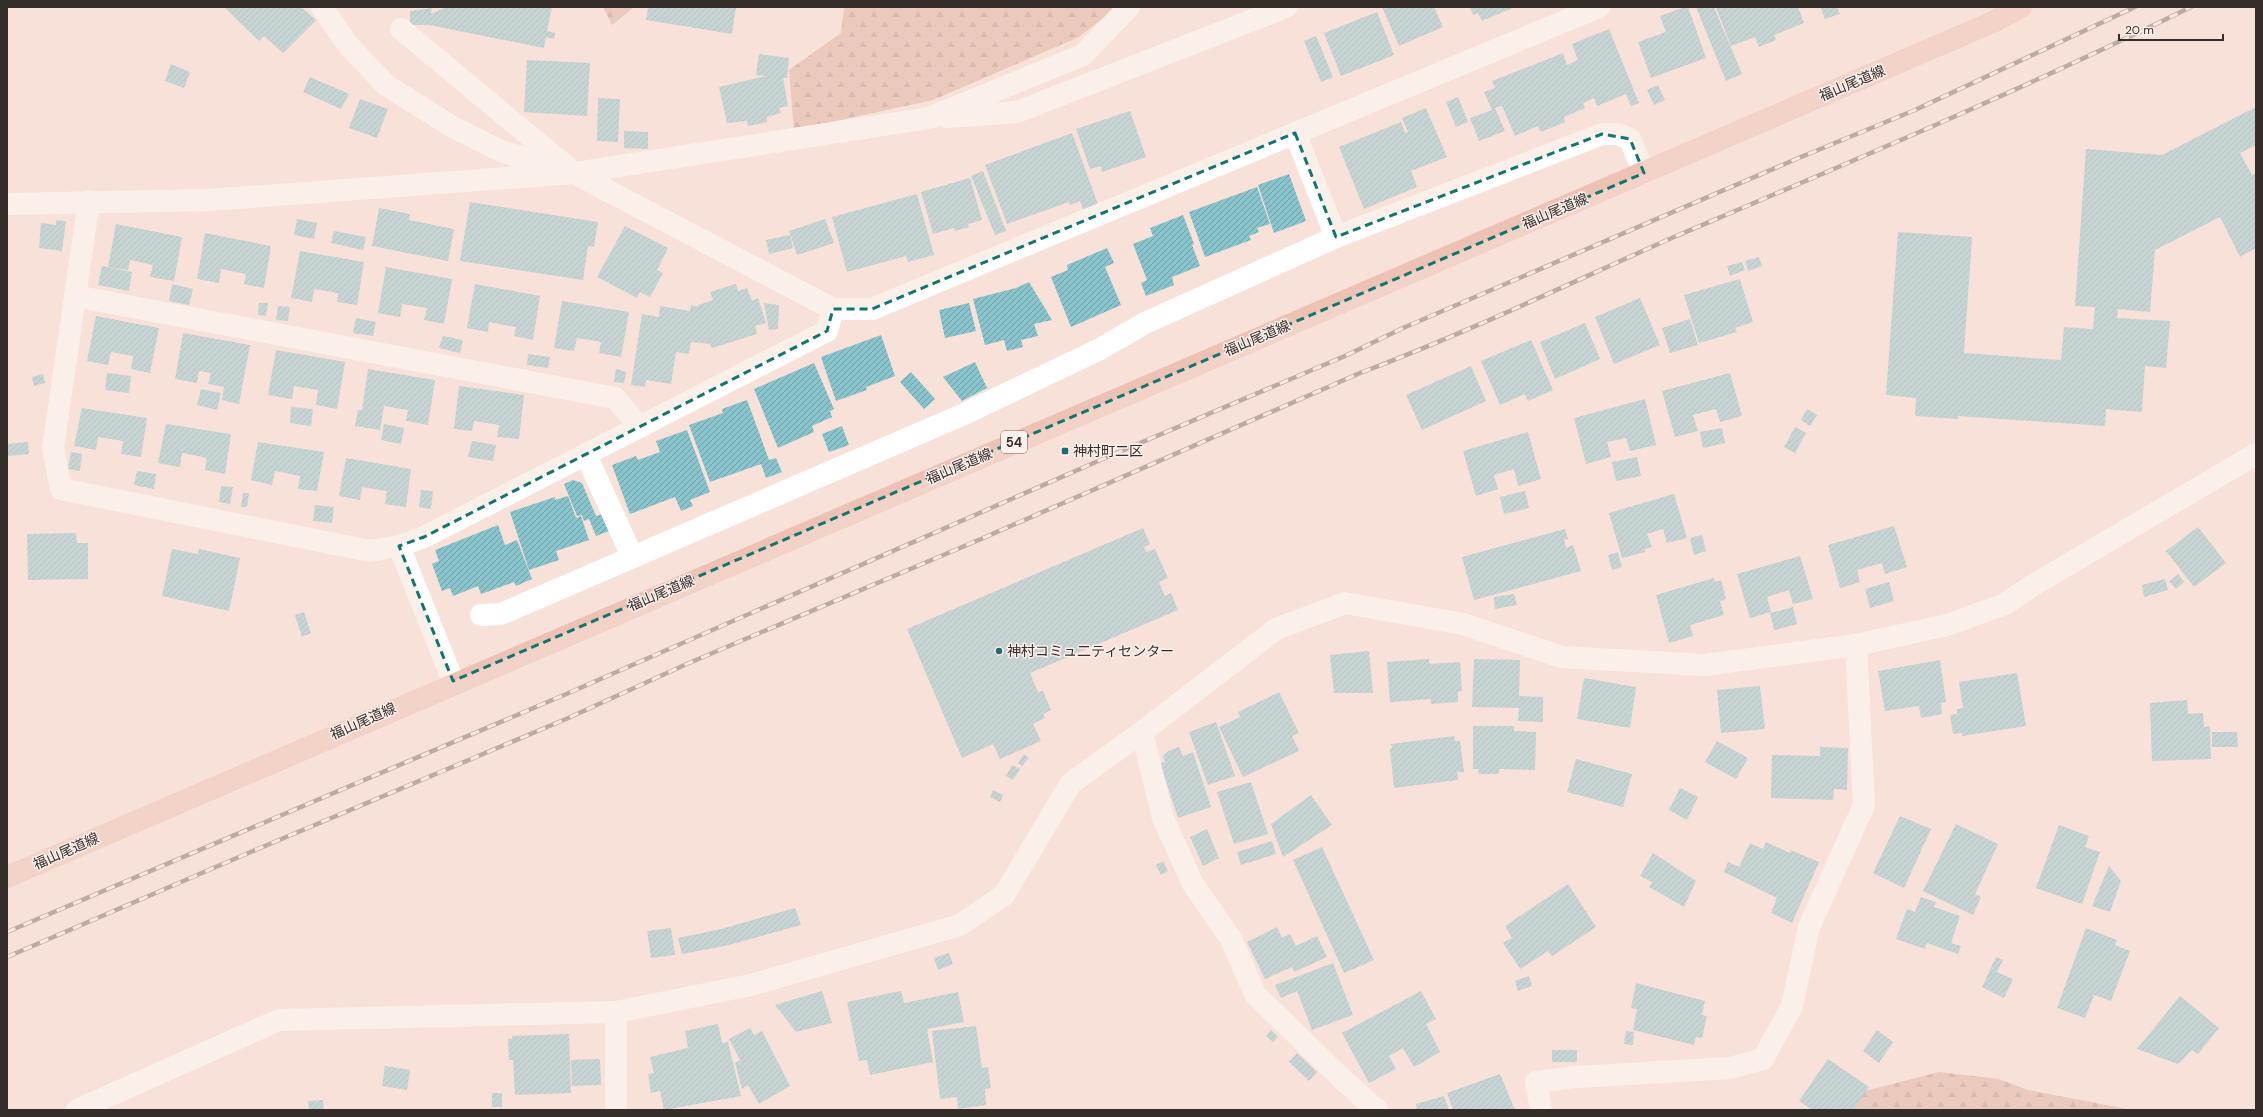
<svg xmlns="http://www.w3.org/2000/svg" width="2263" height="1117" font-family="'DM Sans','Noto Sans JP',sans-serif">
	<style>
		.forest { fill: url(#forest-firs) }
		.building { fill: url(#building-hatch) }
		.lines { fill: none; stroke-linecap: round; stroke-linejoin: round }
		.street { stroke: #fff; stroke-width: 22 }
		.primary { stroke: #edc2b4; stroke-width: 22 }
		.rail-casing { stroke: #756863; stroke-width: 4.5 }
		.rail { stroke: #fef0ec; stroke-width: 3; stroke-dasharray: 9; stroke-linecap: butt }
		.marked { fill: none; stroke: #0f766e; stroke-width: 3; stroke-dasharray: 8 5; stroke-linejoin: round }
		.poi-dot { fill: #206a74; stroke: #fef0ec; stroke-width: 1.5 }
		.labels { text-anchor: middle; dominant-baseline: central; stroke-width: 3; stroke-linejoin: round; paint-order: stroke }
		.shield { fill: #fef0ec; stroke: #716864; stroke-width: 1 }
		.shield-label { font-size: 13px; font-weight: bold; fill: #352d2a }
		.street-label { font-size: 14px; fill: #352d2a; stroke: #fef0ec }
		.poi-label { font-size: 14px; fill: #352d2a; stroke: #fef0ec; text-anchor: start }
	</style>
	<defs>
		<pattern id="forest-firs" width="22" height="20" patternUnits="userSpaceOnUse"><rect width="22" height="20" fill="#dbab9b"/><path d="M5 1l3.5 6h-7zM16 11l3.5 6h-7z" fill="#b28c7f"/></pattern>
		<pattern id="building-hatch" width="6" height="6" patternUnits="userSpaceOnUse"><rect width="6" height="6" fill="#89c3cc"/><path d="M-1 1l2-2M0 6l6-6M5 7l2-2" fill="none" stroke="#719fa6"/></pattern>
	</defs>
	<rect width="100%" height="100%" fill="#f8e1d9"/>
	<g class="forest">
		<polygon points="603,7 634,7 612,25"/>
		<polygon points="844,7 1117,7 1079,37 933,100 794,130 789,70 841,33"/>
		<polygon points="1939,1072 1999,1079 2028,1090 2132,1110 1810,1110 1830,1100"/>
	</g>
	<g class="building">
		<polygon points="224,7 301,7 316,20 283,53 264,36 259,41"/>
		<polygon points="446,7 552,7 547,31 555,33 554,39 546,37 544,48 429,25 410,25 410,11 432,8 431,14"/>
		<polygon points="648,7 736,7 732,34 646,20"/>
		<polygon points="1382,7 1434,7 1443,27 1399,46"/>
		<polygon points="1470,7 1515,7 1482,21 1478,13 1473,15"/>
		<polygon points="1685,7 1688,7 1706,58 1651,78 1638,42 1666,32 1660,16"/>
		<polygon points="1696,7 1714,7 1742,74 1726,81"/>
		<polygon points="1716,7 1798,7 1804,23 1774,35 1776,40 1759,47 1755,37 1731,46"/>
		<polygon points="1824,7 1837,7 1840,14 1825,19 1821,8"/>
		<polygon points="1377,12 1394,55 1341,76 1324,33"/>
		<polygon points="1609,29 1639,103 1631,106 1626,94 1597,106 1594,98 1583,103 1585,108 1564,117 1565,122 1541,132 1538,126 1515,136 1502,106 1495,108 1505,131 1479,141 1470,118 1492,110 1484,92 1495,88 1492,81 1563,53 1567,65 1578,60 1572,44"/>
		<polygon points="1316,36 1333,77 1321,82 1304,41"/>
		<polygon points="759,54 789,58 787,78 783,78 788,106 779,108 781,113 767,117 767,122 748,126 747,121 727,123 719,87 766,76 756,75"/>
		<polygon points="527,60 590,63 587,116 524,112"/>
		<polygon points="171,64 190,72 184,88 165,81"/>
		<polygon points="310,77 349,94 341,109 303,92"/>
		<polygon points="1658,85 1665,100 1654,105 1647,90"/>
		<polygon points="1458,97 1468,122 1456,127 1446,102"/>
		<polygon points="598,98 620,99 618,142 597,141"/>
		<polygon points="360,99 388,109 377,138 349,128"/>
		<polygon points="2256,107 2256,145 2240,153 2252,175 2256,173 2256,248 2240,257 2220,217 2155,250 2150,312 2118,309 2117,318 2170,321 2166,368 2145,366 2142,412 2106,409 2105,426 1958,416 1958,419 1915,416 1916,398 1886,395 1898,232 1972,237 1964,353 2061,360 2064,327 2093,329 2095,307 2075,306 2086,149 2162,155"/>
		<polygon points="1426,108 1447,157 1411,171 1417,187 1364,209 1339,147 1401,122 1405,133 1408,132 1402,118"/>
		<polygon points="1130,111 1146,157 1102,172 1101,166 1090,169 1076,129"/>
		<polygon points="624,131 648,132 648,149 624,148"/>
		<polygon points="1072,133 1099,207 1084,212 1080,201 1070,205 1069,202 1007,224 985,165"/>
		<polygon points="983,171 1006,231 995,235 971,176"/>
		<polygon points="1289,174 1306,221 1274,233 1258,185"/>
		<polygon points="970,178 982,220 968,224 969,227 955,231 954,228 933,234 921,192"/>
		<polygon points="1257,187 1270,224 1257,228 1259,232 1249,236 1251,240 1205,257 1189,212"/>
		<polygon points="917,194 934,255 908,262 906,256 847,272 832,217"/>
		<polygon points="470,202 598,222 594,247 588,246 583,280 460,261"/>
		<polygon points="379,208 410,214 409,220 454,229 448,261 372,246"/>
		<polygon points="1183,215 1194,244 1192,245 1200,266 1172,277 1174,285 1146,296 1141,283 1147,280 1133,244 1153,236 1150,228"/>
		<polygon points="297,219 317,223 314,239 294,235"/>
		<polygon points="825,219 834,243 797,255 789,231"/>
		<polygon points="56,220 66,221 62,251 39,248 41,223 56,225"/>
		<polygon points="116,224 182,237 174,281 150,277 153,265 130,260 128,270 108,267"/>
		<polygon points="625,226 668,248 657,270 663,273 650,297 640,292 637,298 597,277"/>
		<polygon points="334,231 366,237 363,250 331,243"/>
		<polygon points="205,233 271,246 264,288 244,284 246,274 221,269 219,283 197,279"/>
		<polygon points="790,235 793,248 769,254 766,240"/>
		<polygon points="1107,248 1114,263 1105,267 1121,305 1071,327 1051,277 1068,270 1067,265"/>
		<polygon points="300,251 364,262 357,305 337,302 338,293 314,289 312,302 291,298"/>
		<polygon points="1759,257 1762,266 1748,271 1745,261"/>
		<polygon points="1742,262 1745,270 1730,276 1727,266"/>
		<polygon points="102,266 132,272 129,291 98,285"/>
		<polygon points="386,267 452,279 444,324 424,320 427,308 402,304 400,317 378,313"/>
		<polygon points="1740,279 1753,322 1735,328 1737,332 1699,343 1684,295"/>
		<polygon points="1029,282 1052,320 1034,324 1038,336 1021,340 1023,347 1007,351 1004,340 985,345 973,299 1016,288"/>
		<polygon points="172,284 193,289 189,305 169,301"/>
		<polygon points="475,284 540,296 533,340 514,336 516,327 489,322 488,332 467,328"/>
		<polygon points="736,284 738,291 747,288 752,301 758,298 766,323 755,326 757,334 712,348 710,344 691,342 689,354 676,352 671,384 646,380 645,387 631,385 642,314 659,317 660,306 690,311 691,305 698,307 698,305 713,300 710,292"/>
		<polygon points="1640,298 1660,345 1614,364 1595,317"/>
		<polygon points="562,301 629,312 621,357 599,353 601,342 577,338 574,351 554,348"/>
		<polygon points="259,303 268,303 266,316 258,315"/>
		<polygon points="764,303 779,305 778,329 769,330"/>
		<polygon points="969,303 976,331 945,338 939,310"/>
		<polygon points="278,306 290,307 288,321 276,320"/>
		<polygon points="96,316 159,328 150,373 131,369 133,356 111,352 108,365 87,361"/>
		<polygon points="356,318 376,322 373,336 353,333"/>
		<polygon points="1690,319 1698,345 1670,353 1662,328"/>
		<polygon points="1585,323 1600,359 1555,379 1540,342"/>
		<polygon points="183,333 250,345 239,404 222,400 224,387 208,384 211,373 199,371 197,383 175,379"/>
		<polygon points="881,335 895,376 866,387 867,390 836,401 821,357"/>
		<polygon points="443,336 463,340 460,353 439,348"/>
		<polygon points="1531,340 1553,390 1528,401 1525,394 1500,405 1481,361"/>
		<polygon points="276,350 345,362 337,409 316,405 318,390 294,386 292,399 268,395"/>
		<polygon points="528,354 550,357 548,368 527,365"/>
		<polygon points="975,362 987,388 962,401 943,377"/>
		<polygon points="814,363 834,409 830,411 832,417 812,426 814,432 778,448 754,389"/>
		<polygon points="1471,366 1486,401 1422,430 1406,395"/>
		<polygon points="368,369 435,380 428,425 406,421 408,410 384,406 380,430 355,426 358,410 362,410"/>
		<polygon points="616,369 626,372 624,383 614,382"/>
		<polygon points="911,372 935,399 924,409 900,382"/>
		<polygon points="107,373 131,376 129,393 105,390"/>
		<polygon points="1730,373 1742,416 1720,422 1716,409 1693,415 1698,431 1675,437 1662,391"/>
		<polygon points="43,374 45,383 34,386 32,377"/>
		<polygon points="459,386 524,395 519,439 497,437 499,425 474,421 472,431 454,429"/>
		<polygon points="201,389 221,393 217,410 197,405"/>
		<polygon points="1645,399 1656,445 1630,451 1626,438 1607,442 1611,457 1586,464 1574,418"/>
		<polygon points="747,400 769,460 776,458 782,472 766,478 761,464 710,482 689,425 723,413 722,409"/>
		<polygon points="291,407 313,409 311,426 290,423"/>
		<polygon points="82,408 147,418 141,457 121,454 123,441 98,437 96,450 74,446"/>
		<polygon points="1807,409 1817,415 1810,426 1801,420"/>
		<polygon points="166,424 231,434 225,474 205,470 207,458 182,453 180,467 158,463"/>
		<polygon points="384,424 404,428 401,444 381,440"/>
		<polygon points="842,426 849,445 829,452 822,434"/>
		<polygon points="1795,427 1806,433 1795,453 1784,447"/>
		<polygon points="1722,428 1725,443 1703,448 1700,432"/>
		<polygon points="687,430 710,492 690,500 693,506 681,511 675,497 630,514 612,465 636,456 638,460 660,452 656,441"/>
		<polygon points="1528,432 1541,479 1518,486 1514,469 1494,475 1498,489 1476,496 1463,451"/>
		<polygon points="472,441 496,445 493,461 468,457"/>
		<polygon points="28,442 29,454 7,456 7,444"/>
		<polygon points="258,442 324,452 317,491 298,489 300,476 275,471 272,485 251,480"/>
		<polygon points="71,452 82,454 80,471 68,469"/>
		<polygon points="1637,457 1641,476 1616,481 1612,462"/>
		<polygon points="346,458 411,469 406,507 385,504 387,491 362,487 360,500 339,496"/>
		<polygon points="137,471 156,474 154,489 134,485"/>
		<polygon points="573,480 582,483 596,516 602,514 609,531 596,536 589,519 584,521 582,515 577,516 564,484"/>
		<polygon points="221,486 233,487 230,504 219,502"/>
		<polygon points="421,490 433,491 431,509 419,507"/>
		<polygon points="1525,491 1529,508 1504,514 1500,497"/>
		<polygon points="243,493 249,493 247,507 241,507"/>
		<polygon points="1674,494 1687,538 1667,543 1663,529 1647,534 1652,547 1645,549 1645,552 1622,558 1609,513"/>
		<polygon points="568,496 576,518 581,516 589,540 556,551 559,560 529,570 510,512 555,497 555,500"/>
		<polygon points="315,505 334,507 332,523 313,521"/>
		<polygon points="498,525 505,545 517,540 532,579 516,586 514,582 481,594 478,586 453,596 450,588 442,591 432,564 439,561 435,550"/>
		<polygon points="1894,526 1907,567 1885,574 1882,563 1857,570 1860,582 1840,588 1828,545"/>
		<polygon points="2198,527 2226,563 2194,587 2166,551"/>
		<polygon points="1143,528 1150,544 1144,547 1146,552 1155,549 1168,578 1159,582 1165,596 1171,593 1178,610 1030,673 1038,692 1043,691 1051,710 1043,714 1045,718 1033,724 1041,741 1000,759 993,744 962,758 907,629"/>
		<polygon points="1565,529 1568,539 1564,540 1566,548 1573,545 1581,571 1474,600 1462,557"/>
		<polygon points="76,533 77,543 88,543 88,579 28,580 27,534"/>
		<polygon points="1702,535 1706,551 1694,555 1690,538"/>
		<polygon points="172,549 198,554 199,549 240,558 229,611 162,596"/>
		<polygon points="1618,552 1622,567 1612,570 1608,555"/>
		<polygon points="1800,556 1813,599 1793,604 1789,590 1767,597 1771,612 1750,618 1737,574"/>
		<polygon points="2178,574 2184,582 2176,589 2169,581"/>
		<polygon points="1714,578 1715,582 1721,580 1726,599 1720,601 1724,615 1690,625 1693,636 1669,643 1656,595"/>
		<polygon points="2165,579 2168,590 2144,597 2142,585"/>
		<polygon points="1889,582 1894,601 1870,608 1865,589"/>
		<polygon points="1514,594 1517,605 1495,609 1494,597"/>
		<polygon points="1793,607 1797,624 1774,630 1770,613"/>
		<polygon points="304,612 311,633 302,637 295,615"/>
		<polygon points="1369,651 1373,693 1334,693 1330,655"/>
		<polygon points="1429,659 1430,664 1460,662 1462,691 1458,692 1458,702 1431,704 1431,699 1390,702 1387,662"/>
		<polygon points="1474,659 1520,660 1519,696 1543,697 1543,722 1518,721 1519,708 1472,707"/>
		<polygon points="1940,660 1946,702 1941,703 1942,714 1921,718 1919,706 1885,711 1878,671"/>
		<polygon points="2017,673 2026,726 1962,736 1962,733 1953,734 1950,715 1957,714 1957,709 1963,708 1959,682"/>
		<polygon points="1584,678 1636,687 1630,728 1577,719"/>
		<polygon points="1760,686 1765,729 1721,733 1717,690"/>
		<polygon points="1279,692 1299,733 1292,736 1299,751 1243,777 1219,727 1240,717 1238,712"/>
		<polygon points="2187,700 2188,714 2203,713 2204,727 2210,726 2211,759 2152,761 2150,703"/>
		<polygon points="1216,722 1235,776 1208,785 1189,732"/>
		<polygon points="1473,726 1514,726 1514,731 1536,732 1535,770 1499,769 1499,774 1478,774 1479,769 1473,769"/>
		<polygon points="2212,732 2237,732 2238,747 2212,747"/>
		<polygon points="1454,736 1455,741 1460,741 1464,772 1457,772 1458,780 1394,788 1390,749 1392,748 1391,744"/>
		<polygon points="1717,741 1748,758 1736,779 1705,762"/>
		<polygon points="1179,747 1183,756 1193,752 1211,807 1178,818 1160,763 1165,762 1163,756 1168,751"/>
		<polygon points="1820,747 1848,748 1847,790 1834,789 1833,800 1771,798 1772,755 1820,756"/>
		<polygon points="1024,754 1029,758 1022,766 1018,763"/>
		<polygon points="1576,759 1632,774 1623,807 1567,792"/>
		<polygon points="1012,765 1020,769 1013,780 1006,776"/>
		<polygon points="1251,782 1268,834 1234,844 1217,792"/>
		<polygon points="1680,788 1698,797 1687,820 1669,810"/>
		<polygon points="993,790 1003,795 1000,802 990,797"/>
		<polygon points="1311,795 1332,825 1283,857 1271,824"/>
		<polygon points="1900,816 1931,829 1904,888 1873,873"/>
		<polygon points="1956,824 1998,844 1975,894 1981,897 1973,915 1923,891"/>
		<polygon points="2059,825 2089,836 2085,847 2100,852 2082,904 2036,888"/>
		<polygon points="1207,829 1219,858 1203,866 1190,837"/>
		<polygon points="1272,841 1276,854 1241,865 1237,852"/>
		<polygon points="1766,842 1790,853 1791,850 1819,862 1792,923 1771,913 1777,898 1724,872 1728,862 1739,867 1750,843 1763,849"/>
		<polygon points="1322,847 1374,960 1344,973 1293,860"/>
		<polygon points="1653,853 1696,881 1684,907 1649,887 1652,882 1640,876"/>
		<polygon points="1163,861 1168,871 1161,875 1156,865"/>
		<polygon points="2109,866 2121,881 2110,912 2092,906"/>
		<polygon points="1568,884 1596,927 1552,956 1548,951 1520,969 1503,943 1512,938 1505,926"/>
		<polygon points="1921,897 1936,902 1934,907 1960,916 1951,943 1961,946 1958,954 1927,943 1925,949 1896,939 1907,909 1915,912"/>
		<polygon points="795,908 801,925 725,946 682,954 678,938 721,929"/>
		<polygon points="1277,927 1282,938 1290,934 1296,946 1317,936 1327,957 1294,972 1292,967 1265,979 1247,942"/>
		<polygon points="671,928 675,955 651,958 647,931"/>
		<polygon points="2086,928 2117,940 2115,945 2130,951 2111,1001 2094,995 2085,1018 2057,1008"/>
		<polygon points="949,953 953,964 938,970 934,958"/>
		<polygon points="1996,957 2003,960 1997,972 2013,979 2004,998 1982,987"/>
		<polygon points="1333,963 1353,1015 1312,1030 1297,991 1281,998 1275,985"/>
		<polygon points="1529,976 1532,986 1518,991 1515,981"/>
		<polygon points="1636,983 1705,1001 1702,1015 1707,1016 1702,1038 1696,1037 1694,1045 1633,1030 1637,1009 1631,1008"/>
		<polygon points="822,991 832,1023 796,1032 775,1005"/>
		<polygon points="901,991 904,1003 958,992 964,1022 927,1029 933,1062 870,1075 867,1060 859,1061 847,1002"/>
		<polygon points="1421,991 1436,1019 1426,1024 1440,1052 1414,1067 1403,1048 1389,1056 1396,1069 1369,1083 1342,1033"/>
		<polygon points="2180,996 2219,1028 2198,1054 2192,1050 2178,1064 2137,1049"/>
		<polygon points="718,1024 722,1043 728,1042 741,1096 664,1110 660,1091 651,1093 648,1074 654,1073 650,1057 688,1048 685,1031"/>
		<polygon points="976,1026 982,1068 988,1067 991,1088 985,1089 986,1105 958,1109 957,1097 940,1099 932,1031"/>
		<polygon points="750,1028 754,1035 762,1031 790,1086 759,1104 748,1085 742,1089 735,1063 740,1060 729,1039"/>
		<polygon points="1271,1030 1278,1037 1273,1042 1266,1036"/>
		<polygon points="1877,1030 1893,1042 1879,1063 1863,1051"/>
		<polygon points="1626,1031 1634,1032 1633,1045 1624,1044"/>
		<polygon points="569,1034 571,1093 515,1095 513,1060 509,1060 508,1039 512,1039 512,1036"/>
		<rect x="1552" y="1050" width="25" height="12"/>
		<polygon points="1297,1053 1317,1072 1309,1081 1289,1062"/>
		<polygon points="600,1059 601,1085 572,1086 571,1060"/>
		<polygon points="1828,1059 1869,1087 1854,1110 1812,1110 1799,1101"/>
		<polygon points="385,1066 410,1070 407,1090 382,1086"/>
		<polygon points="1500,1074 1515,1110 1453,1110 1447,1093"/>
		<rect x="492" y="1093" width="10" height="14"/>
		<polygon points="1444,1096 1449,1110 1417,1110 1416,1104"/>
		<polygon points="323,1100 324,1110 309,1110 308,1101"/>
	</g>
	<g class="lines">
		<g class="street">
			<polyline points="322,7 347,44 386,85 451,126 501,151 574,173 929,118 1083,55 1129,7"/>
			<polyline points="401,29 567,167"/>
			<polyline points="947,117 1017,112 1286,7"/>
			<polyline points="1295,133 1336,237"/>
			<polyline points="89,201 53,448 61,489 370,551 399,546 424,537 827,331 833,309"/>
			<polyline points="7,204 209,200 574,173 833,309 872,309 1599,7"/>
			<polyline points="75,296 615,398 640,427"/>
			<polyline points="586,455 632,556"/>
			<polyline points="399,546 453,681"/>
			<polyline points="481,615 501,614 962,415 1100,349 1145,323 1336,237 1602,134 1618,134 1630,139 1644,173"/>
			<polyline points="1142,732 1163,818 1193,884 1231,939 1255,994 1342,1079 1377,1110"/>
			<polyline points="616,1012 616,1110"/>
			<polyline points="77,1110 279,1020 616,1012 751,985 960,925 1004,895 1071,783 1142,732 1276,629 1345,603 1463,624 1562,657 1705,665 1856,645 1947,625 2005,604 2035,584 2256,454"/>
			<polyline points="1541,1110 1536,1082 1576,1077 1730,1068 1763,1059 1792,1006 1809,927 1864,805 1856,645"/>
		</g>
		<path class="primary" d="M7 877C667 587 1332 309 1993 22L2021 7"/>
		<defs>
			<g id="rail">
				<polyline points="7,932 564,695 1112,455 1345,356 1403,328 1801,157 1915,110 2135,7"/>
				<path d="M7 957 246 854 566 719 689 663 981 539 1360 373C1467 333 1570 283 1674 237 1848 163 2022 90 2191 7"/>
			</g>
		</defs>
		<use href="#rail" class="rail-casing"/>
		<use href="#rail" class="rail"/>
	</g>
	<path d="M0 0H2263V1117H0ZM1295 133 1336 237 1602 134 1630 139 1644 173 453 681 399 546 424 537 827 331 833 309H872Z" fill="#f8e1d9" fill-opacity=".55" fill-rule="evenodd"/>
	<path class="marked" d="M1295 133 1336 237 1602 134 1630 139 1644 173 453 681 399 546 424 537 827 331 833 309H872Z"/>
	<g class="poi-dot">
		<rect x="1061" y="447" width="8" height="8" rx="2"/>
		<circle cx="999" cy="651" r="4"/>
	</g>
	<g class="labels">
		<rect class="shield" x="1001" y="431" width="26" height="22" rx="3"/>
		<g class="shield-label">
			<text x="1014" y="442">54</text>
		</g>
		<g class="street-label">
			<text transform="translate(1852 83) rotate(-23)">福山尾道線</text>
			<text transform="translate(1555 211) rotate(-23)">福山尾道線</text>
			<text transform="translate(1257 338) rotate(-23)">福山尾道線</text>
			<text transform="translate(959 466) rotate(-23)">福山尾道線</text>
			<text transform="translate(661 593) rotate(-23)">福山尾道線</text>
			<text transform="translate(363 721) rotate(-24)">福山尾道線</text>
			<text transform="translate(66 851) rotate(-24)">福山尾道線</text>
		</g>
		<g class="poi-label">
			<text x="1073" y="451">神村町二区</text>
			<text x="1007" y="651">神村コミュ二ティセンター</text>
		</g>
	</g>
	<rect width="2263" height="1117" fill="none" stroke="#352d2a" stroke-width="16"/>
	<path d="M2119 34v6h104v-6" fill="none" stroke="#352d2a" stroke-width="2"/>
	<text x="2125" y="34" font-size="12" fill="#352d2a" stroke="#fef0ec" stroke-width="3" paint-order="stroke">20 m</text>
</svg>
